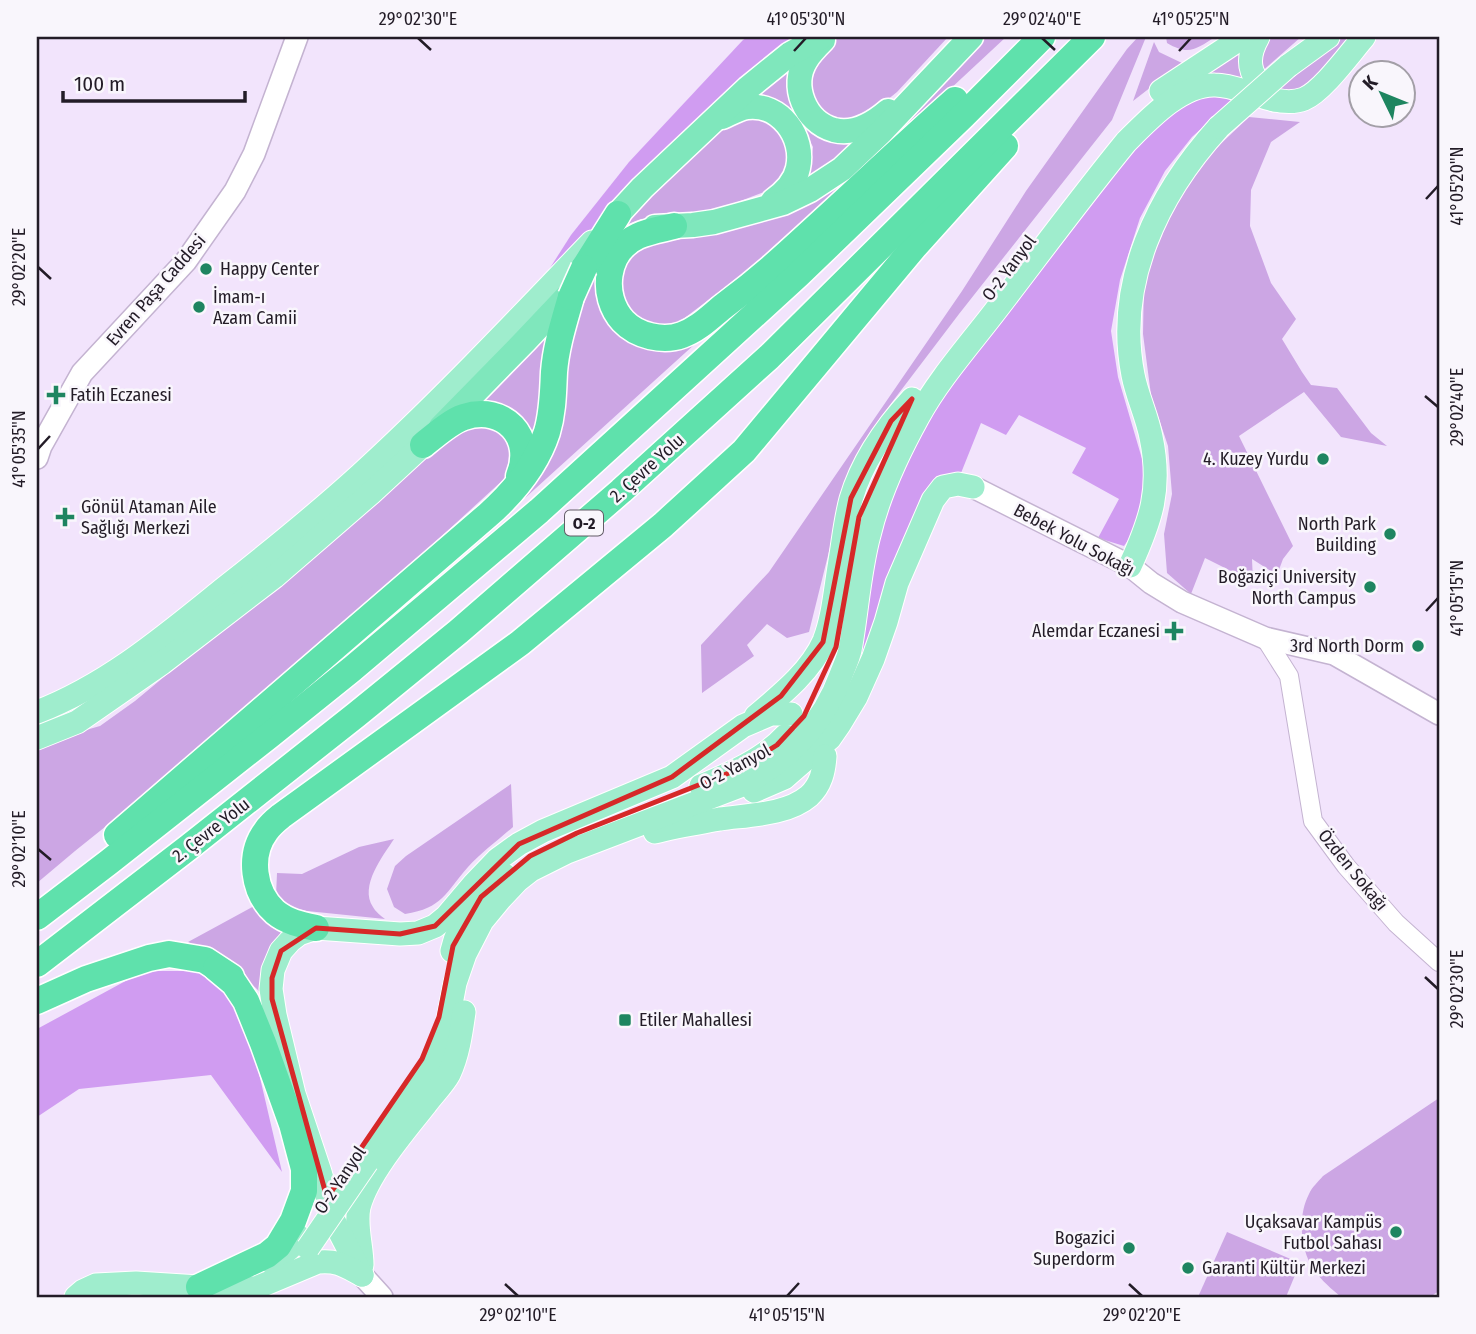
<svg xmlns="http://www.w3.org/2000/svg" width="1476" height="1334" font-family="'Fira Sans Condensed',sans-serif">
	<style>
		.green { fill: #cca6e4 }
		.forest { fill: #d09cf1 }
		.lines { fill: none; stroke-linecap: round; stroke-linejoin: round }
		.tertiary-casing { stroke: #c4b3d1; stroke-width: 20 }
		.secondary-casing { stroke: #c4b3d1; stroke-width: 24 }
		.primary-casing { stroke: #fff; stroke-width: 25 }
		.trunk-casing { stroke: #fff; stroke-width: 27 }
		.motorway-casing { stroke: #fff; stroke-width: 29 }
		.tertiary { stroke: #fff; stroke-width: 18 }
		.secondary { stroke: #fff; stroke-width: 21 }
		.primary { stroke: #9fedcd; stroke-width: 23 }
		.trunk { stroke: #7fe7bc; stroke-width: 24 }
		.motorway { stroke: #5fe1ac; stroke-width: 26 }
		.primary-bridge-casing { stroke: #fff; stroke-width: 25; stroke-linecap: butt }
		.motorway-bridge-casing { stroke: #fff; stroke-width: 29; stroke-linecap: butt }
		.primary-bridge { stroke: #9fedcd; stroke-width: 23 }
		.motorway-bridge { stroke: #5fe1ac; stroke-width: 26 }
		.marked { fill: none; stroke: #d62828; stroke-width: 5; stroke-linejoin: round }
		.ticks { fill: none; stroke: #231c27; stroke-width: 2.5 }
		.poi-dot { fill: #1e8560; stroke: #f9f6fc; stroke-width: 2.5 }
		.labels { text-anchor: middle; dominant-baseline: central; stroke-width: 5; stroke-linejoin: round; paint-order: stroke }
		.shield { fill: #f9f6fc; stroke: #635d67; stroke-width: 2 }
		.shield-label { font-size: 16px; font-weight: bold; fill: #231c27 }
		.street-label { font-size: 18px; fill: #231c27; stroke: #f9f6fc }
		.poi-label { font-size: 18px; fill: #231c27; stroke: #f9f6fc; text-anchor: end }
		.neatline { fill: none; stroke: #231c27; stroke-width: 2.5 }
		.ticks-label { font-size: 18px; text-anchor: middle; fill: #231c27 }
	</style>
	<rect width="100%" height="100%" fill="#f2e4fc"/>
	<g class="green">
		<polygon points="837,37 948,37 897,92 871,113 852,122 832,119 816,104 808,82 829,41"/>
		<polygon points="984,37 1006,37 789,239 674,326 661,329 627,315 618,272 634,252 658,241 719,233 793,207 917,111"/>
		<polygon points="1138,37 1146,37 1112,120 959,314 880,418 842,499 809,632 787,638 767,624 747,645 754,656 702,693 701,645 769,572 962,291 1026,191 1127,49"/>
		<path d="M1166 37H1215C1196 49 1189 56 1167 43Z"/>
		<polygon points="1267,37 1301,37 1260,73 1258,49"/>
		<path d="M1337 37H1352L1309 83C1297 91 1291 94 1278 88Z"/>
		<polygon points="1247,40 1245,84 1191,78"/>
		<polygon points="1154,42 1159,52 1182,63 1133,101"/>
		<polygon points="798,58 807,122 870,129 804,186 810,170 813,147 801,123 786,108 747,99"/>
		<polygon points="757,116 776,122 792,158 781,179 764,192 722,208 686,217 641,219 623,226 681,167 729,124"/>
		<polygon points="1249,117 1300,122 1271,142 1251,190 1250,226 1271,283 1296,319 1282,339 1302,372 1311,385 1337,388 1371,433 1387,446 1341,437 1304,392 1239,436 1293,546 1283,559 1277,575 1252,559 1253,582 1205,558 1191,594 1167,573 1164,534 1172,494 1168,446 1151,395 1143,334 1144,277 1174,206 1211,153"/>
		<polygon points="600,271 633,342 728,314 525,498 553,443 563,364 581,295"/>
		<polygon points="550,327 542,398 533,446 476,404"/>
		<polygon points="487,422 509,436 515,465 503,480 349,621 186,762 75,851 37,883 37,747 51,740 100,726 135,701 336,534 460,427"/>
		<path d="M511 784 513 827C498 840 481 853 468 867 445 893 443 908 405 914L394 907 387 889 395 866 406 856Z"/>
		<path d="M394 839C383 856 359 886 373 907 375 911 381 916 385 919L307 911 288 907 276 896 277 873 302 874 359 847Z"/>
		<polygon points="258,904 291,929 262,994 229,962 188,942"/>
		<path d="M1439 1098V1291L1430 1297H1341C1329 1287 1314 1274 1308 1259 1300 1239 1299 1213 1309 1194 1312 1187 1318 1182 1323 1176Z"/>
		<polygon points="1227,1232 1300,1263 1286,1297 1198,1297"/>
	</g>
	<g class="forest">
		<polygon points="748,37 798,37 536,290 571,235 629,162 743,40"/>
		<polygon points="1210,91 1235,98 1192,137 1165,171 1140,218 1120,280 1111,331 1118,377 1145,469 1145,502 1135,530 1124,546 1098,538 1119,499 1072,473 1086,448 1019,415 1006,435 981,423 961,473 950,473 932,490 840,707 872,564 891,486 939,401 1073,216 1175,105"/>
		<polygon points="144,971 196,971 227,992 247,1022 282,1172 211,1075 79,1089 37,1117 37,1029"/>
	</g>
	<g class="lines">
		<defs>
			<polyline id="tertiary" points="1265,638 1289,676 1313,821 1346,866 1396,923 1439,962"/>
			<g id="secondary">
				<polyline points="37,458 41,446 82,373 186,261 235,191 254,154 297,37"/>
				<polyline points="973,487 1130,566 1151,583 1182,602 1265,638 1334,654 1439,714"/>
				<polyline points="362,1275 382,1297"/>
			</g>
			<g id="primary">
				<path d="M1258 37C1242 65 1253 79 1274 100"/>
				<polyline points="1288,66 1328,37"/>
				<polyline points="1161,91 1243,37"/>
				<path d="M1130 566C1151 520 1162 489 1151 437 1147 416 1137 396 1133 375 1115 283 1157 195 1219 127"/>
				<path d="M37 712C107 685 164 637 222 590 269 553 316 515 360 475 441 401 516 321 592 242"/>
				<path d="M756 716C781 695 811 671 824 641 833 618 835 592 839 567 843 545 845 521 851 499 862 462 886 427 912 399"/>
				<polyline points="37,738 77,722 162,663 274,577 371,493 423,445"/>
				<path d="M701 786C730 774 764 759 785 736"/>
				<polyline points="754,791 784,778 830,738 839,725 856,697 873,659 886,622 897,583 933,500 943,487 958,484 973,487"/>
				<path d="M655 832C677 826 698 823 720 819 748 815 787 815 809 796 821 785 824 771 825 756"/>
				<path d="M452 951C459 919 481 895 505 875"/>
				<path d="M367 1162 437 1057 446 1030 455 983 465 954 482 921 501 898 517 881 531 870 567 852 745 784C790 757 823 725 841 675 844 667 848 659 850 650 857 612 859 572 869 535 879 493 897 455 918 417 938 380 970 344 996 310 1039 254 1081 197 1126 142 1148 120 1181 84 1215 85 1229 85 1243 91 1257 95 1271 100 1289 105 1304 99 1323 91 1350 53 1364 37"/>
				<polyline points="271,1262 280,1257 301,1238"/>
				<path d="M362 1265C362 1246 355 1226 359 1207 367 1175 405 1130 426 1104 433 1094 443 1085 449 1074 458 1055 461 1033 464 1012"/>
				<polyline points="362,1275 334,1221 320,1172 294,1094 275,1015 271,989 273,970 281,951 290,941 299,934 316,928 400,934 418,933 435,926 446,917 474,884 498,859 519,844 543,831 672,777 743,726 771,714 791,714"/>
				<path d="M76 1297 83 1291 96 1285 136 1283 199 1287 256 1288 318 1262C338 1260 345 1266 362 1275"/>
			</g>
			<g id="trunk">
				<path d="M823 40C817 46 810 53 806 60 790 86 805 122 834 130 854 135 874 123 888 111"/>
				<path d="M722 117C729 114 739 108 747 107 780 103 805 137 798 168 795 183 784 193 773 201"/>
				<polyline points="618,214 642,188 748,88 790,54 821,37"/>
				<polyline points="655,227 693,225 714,222 783,203 810,190 842,169 881,132 971,37"/>
				<polyline points="441,427 525,341 576,287"/>
			</g>
			<g id="motorway">
				<path d="M674 226C662 229 649 231 638 236 605 251 600 296 623 321 637 336 663 342 682 335 699 329 711 316 725 305 741 293 756 281 771 268 833 213 893 155 955 100"/>
				<polyline points="584,268 618,214"/>
				<path d="M423 445C434 436 451 421 464 417 504 404 535 437 519 476"/>
				<path d="M117 835 488 515C514 492 536 466 547 432 553 412 553 392 554 372 556 346 564 322 571 297"/>
				<polyline points="37,917 109,862 270,735 352,669 539,511 798,275 963,116 1042,37"/>
				<path d="M316 928C302 925 287 922 275 912 253 892 248 855 266 831 270 825 276 820 281 816L520 643 663 525 744 451 915 246 1005 146"/>
				<polyline points="37,964 189,847 356,715 458,632 621,491 769,357 1092,37"/>
				<polyline points="37,1001 86,979 149,958 169,954 205,960 231,977"/>
				<polyline points="199,1287 267,1255 278,1246 293,1221 304,1191 304,1169 292,1124 263,1043 246,1001 234,983 216,968"/>
			</g>
		</defs>
		<use href="#tertiary" class="tertiary-casing"/>
		<use href="#secondary" class="secondary-casing"/>
		<use href="#primary" class="primary-casing"/>
		<use href="#trunk" class="trunk-casing"/>
		<use href="#motorway" class="motorway-casing"/>
		<use href="#tertiary" class="tertiary"/>
		<use href="#secondary" class="secondary"/>
		<use href="#primary" class="primary"/>
		<use href="#trunk" class="trunk"/>
		<use href="#motorway" class="motorway"/>
		<defs>
			<g id="primary-bridge">
				<polyline points="1219,127 1288,66"/>
				<polyline points="308,1248 367,1162"/>
			</g>
			<polyline id="motorway-bridge" points="571,297 584,268"/>
		</defs>
		<use href="#primary-bridge" class="primary-bridge-casing"/>
		<use href="#motorway-bridge" class="motorway-bridge-casing"/>
		<use href="#primary-bridge" class="primary-bridge"/>
		<use href="#motorway-bridge" class="motorway-bridge"/>
	</g>
	<path class="marked" d="M912 399 859 517 836 647 804 716 777 745 739 769 577 833 530 856 481 897 453 946 439 1017 422 1059 327 1198 272 999V978L281 951 316 928 400 934 435 926 519 844 672 777 781 696 823 642 851 498 891 421Z"/>
	<path class="ticks" d="M418 38 431 50M1042 38 1055 50M794 51 806 38M1179 51 1191 38M1426 199 1438 186M38 267 51 279M1425 396 1438 407M38 449 50 436M1426 611 1438 598M38 849 51 860M1425 977 1438 989M505 1284 518 1296M1129 1284 1142 1296M787 1296 799 1283"/>
	<g class="poi-dot">
		<circle cx="206" cy="269" r="7"/>
		<circle cx="199" cy="307" r="7"/>
		<path d="M52.5 384.5h7v7h7v7h-7v7h-7v-7h-7v-7h7z"/>
		<circle cx="1323" cy="459" r="7"/>
		<path d="M61.5 506.5h7v7h7v7h-7v7h-7v-7h-7v-7h7z"/>
		<circle cx="1390" cy="534" r="7"/>
		<circle cx="1370" cy="587" r="7"/>
		<path d="M1170.5 620.5h7v7h7v7h-7v7h-7v-7h-7v-7h7z"/>
		<circle cx="1418" cy="646" r="7"/>
		<rect x="618" y="1013" width="14" height="14" rx="3.5"/>
		<circle cx="1396" cy="1232" r="7"/>
		<circle cx="1129" cy="1248" r="7"/>
		<circle cx="1188" cy="1268" r="7"/>
	</g>
	<g class="labels">
		<rect class="shield" x="565" y="510.5" width="38" height="25" rx="5"/>
		<g class="shield-label">
			<text x="584" y="523">O-2</text>
		</g>
		<g class="street-label">
			<text transform="translate(1009 268) rotate(-53)">O-2 Yanyol</text>
			<text transform="translate(156 290) rotate(-49)">Evren Paşa Caddesi</text>
			<text transform="translate(647 468) rotate(-42)">2. Çevre Yolu</text>
			<text transform="translate(1074 540) rotate(28)">Bebek Yolu Sokağı</text>
			<text transform="translate(735 767) rotate(-28)">O-2 Yanyol</text>
			<text transform="translate(211 830) rotate(-38)">2. Çevre Yolu</text>
			<text transform="translate(1353 870) rotate(51)">Özden Sokağı</text>
			<text transform="translate(340 1180) rotate(-56)">O-2 Yanyol</text>
		</g>
		<g class="poi-label">
			<text x="220" y="269" text-anchor="start">Happy Center</text>
			<text x="213" y="297" text-anchor="start">İmam-ı<tspan x="213" dy="21">Azam Camii</tspan></text>
			<text x="70" y="395" text-anchor="start">Fatih Eczanesi</text>
			<text x="1309" y="459">4. Kuzey Yurdu</text>
			<text x="81" y="507" text-anchor="start">Gönül Ataman Aile<tspan x="81" dy="21">Sağlığı Merkezi</tspan></text>
			<text x="1376" y="524">North Park<tspan x="1376" dy="21">Building</tspan></text>
			<text x="1356" y="577">Boğaziçi University<tspan x="1356" dy="21">North Campus</tspan></text>
			<text x="1160" y="631">Alemdar Eczanesi</text>
			<text x="1404" y="646">3rd North Dorm</text>
			<text x="639" y="1020" text-anchor="start">Etiler Mahallesi</text>
			<text x="1382" y="1222">Uçaksavar Kampüs<tspan x="1382" dy="21">Futbol Sahası</tspan></text>
			<text x="1115" y="1238">Bogazici<tspan x="1115" dy="21">Superdorm</tspan></text>
			<text x="1202" y="1268" text-anchor="start">Garanti Kültür Merkezi</text>
		</g>
	</g>
	<rect width="1476" height="1334" fill="none" stroke="#f9f6fc" stroke-width="77"/>
	<g transform="translate(1382 94) rotate(313)"><circle r="33" fill="#f9f6fc" stroke="#a39fa7" stroke-width="2"/>
	<path d="M0-5L12 26L0 18L-12 26Z" fill="#1e8560"/>
	<text y="-10" font-size="19" font-weight="bold" text-anchor="middle" fill="#231c27">K</text>
	</g>
	<path d="M63 91v10h182v-10" fill="none" stroke="#231c27" stroke-width="3.5"/>
	<text x="74" y="91" font-size="21" fill="#231c27" stroke="#f9f6fc" stroke-width="5" paint-order="stroke">100 m</text>
	<rect x="38" y="38" width="1400" height="1258" class="neatline"/>
	<g class="ticks-label">
		<text x="418" y="25">29°02'30"E</text>
		<text x="806" y="25">41°05'30"N</text>
		<text x="1042" y="25">29°02'40"E</text>
		<text x="1191" y="25">41°05'25"N</text>
		<text transform="translate(1457 186) rotate(-90)" y="6">41°05'20"N</text>
		<text transform="translate(19 267) rotate(-90)" y="6">29°02'20"E</text>
		<text transform="translate(1457 407) rotate(-90)" y="6">29°02'40"E</text>
		<text transform="translate(19 449) rotate(-90)" y="6">41°05'35"N</text>
		<text transform="translate(1457 598) rotate(-90)" y="6">41°05'15"N</text>
		<text transform="translate(19 849) rotate(-90)" y="6">29°02'10"E</text>
		<text transform="translate(1457 989) rotate(-90)" y="6">29°02'30"E</text>
		<text x="518" y="1321">29°02'10"E</text>
		<text x="787" y="1321">41°05'15"N</text>
		<text x="1142" y="1321">29°02'20"E</text>
	</g>
</svg>
